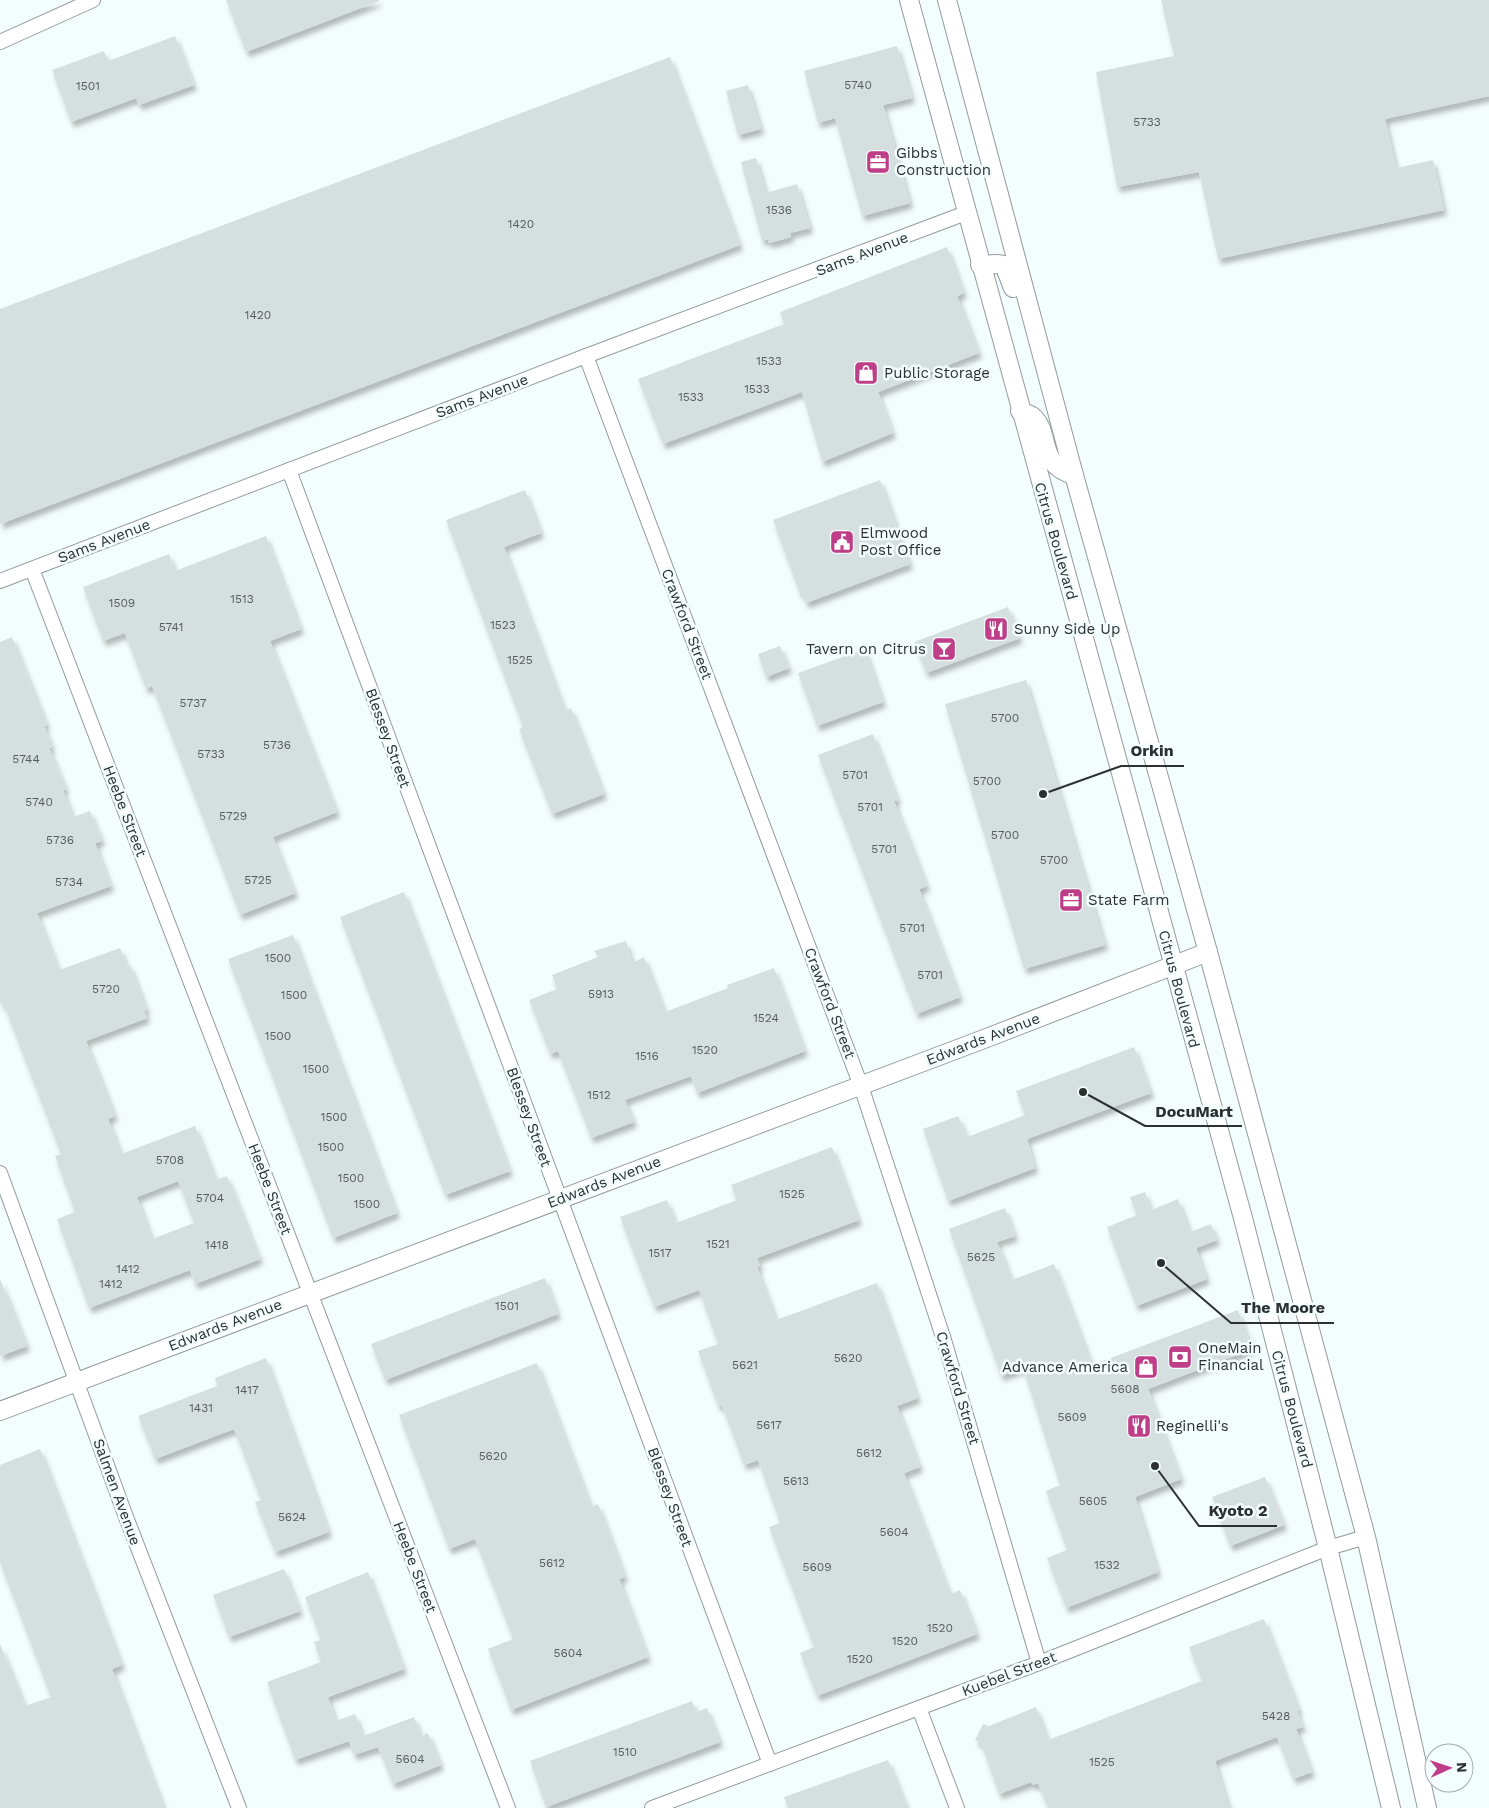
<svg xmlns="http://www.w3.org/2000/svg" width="1489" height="1808" font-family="'Work Sans',sans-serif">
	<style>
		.building { fill: #d6dfdf; fill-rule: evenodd; filter: url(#shadow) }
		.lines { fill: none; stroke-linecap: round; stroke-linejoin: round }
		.minor-casing { stroke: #929a9a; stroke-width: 16 }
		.tertiary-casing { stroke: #929a9a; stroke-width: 20 }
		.minor { stroke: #fff; stroke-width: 14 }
		.tertiary { stroke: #fff; stroke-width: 18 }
		.labels { text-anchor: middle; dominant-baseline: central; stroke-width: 5; stroke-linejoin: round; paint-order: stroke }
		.number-label { font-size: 12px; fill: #565c5c }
		.poi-label { font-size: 15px; fill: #2c3030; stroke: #f4fdfd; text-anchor: start }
		.street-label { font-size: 15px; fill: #2c3030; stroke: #f4fdfd }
		.leader { fill: none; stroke: #2c3030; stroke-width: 2 }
		.callout-dot { fill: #2c3030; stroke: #f4fdfd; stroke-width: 2 }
		.callout-label { font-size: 16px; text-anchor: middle; font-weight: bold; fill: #2c3030; stroke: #f4fdfd; stroke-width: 5; stroke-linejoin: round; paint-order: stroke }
	</style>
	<defs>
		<filter id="shadow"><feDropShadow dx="3" dy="5.5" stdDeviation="2.5" flood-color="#0004"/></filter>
	</defs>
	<rect width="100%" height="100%" fill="#f4fdfd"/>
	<g class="building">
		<polygon points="226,0 379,0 379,1 246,52"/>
		<polygon points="1161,0 1489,0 1489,96 1385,119 1396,168 1433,160 1444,210 1218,259 1199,172 1117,187 1096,72 1174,56"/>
		<polygon points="175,36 194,85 139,105 136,98 71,122 52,70 104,51 108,61"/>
		<polygon points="897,46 912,98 883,105 910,203 862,216 835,118 818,123 804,71"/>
		<polygon points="670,57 740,245 0,524 0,309"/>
		<polygon points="748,85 761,129 738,135 726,91"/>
		<polygon points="756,158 766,193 797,184 810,228 790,233 791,237 769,243 768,239 762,241 741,162"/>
		<polygon points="947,247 964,293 957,296 979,353 878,392 893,433 822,462 802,392 663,444 638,379 784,324 780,312"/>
		<polygon points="880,480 910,564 806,603 802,593 800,594 773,520"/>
		<polygon points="525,490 541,533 504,547 565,711 571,708 604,794 552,814 519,729 523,727 446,520"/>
		<polygon points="266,536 301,629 270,641 337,812 273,837 295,893 240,915 152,686 146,689 125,633 103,641 83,587 169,554 175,571"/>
		<polygon points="1008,607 1020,638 926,673 914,642"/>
		<path d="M12 637 47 725 44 726 52 747 49 748 66 789 63 790 73 817 90 811 102 841 95 843 111 886 37 913 59 970 120 948 127 966 130 965 147 1010 144 1011 147 1018 86 1041 115 1116 108 1119 121 1154 195 1126 216 1180 227 1176 260 1259 195 1284 190 1270 89 1308 57 1219 75 1212 55 1156 61 1154 3 1002 0 1004V642ZM178 1181 194 1223 152 1239 137 1197Z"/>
		<polygon points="780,646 789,668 766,677 758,654"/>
		<polygon points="865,649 883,702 817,726 798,673"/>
		<polygon points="1026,680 1105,945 1024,969 945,704"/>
		<polygon points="873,734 898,800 894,801 927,886 919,889 960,997 916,1014 818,755"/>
		<polygon points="404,892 510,1171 445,1195 340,917"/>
		<polygon points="293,935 397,1213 333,1238 228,959"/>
		<polygon points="626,941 632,963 644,957 665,1012 728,988 727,985 774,968 805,1051 697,1093 691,1076 625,1100 634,1122 591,1138 558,1051 550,1054 529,1000 557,989 552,975 598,957 594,951"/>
		<polygon points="1134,1047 1151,1093 1027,1139 1035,1168 948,1201 923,1129 958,1116 967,1137 1025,1115 1016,1091"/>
		<polygon points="832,1147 859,1220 757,1258 760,1266 757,1267 776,1320 877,1283 918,1398 897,1406 920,1467 904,1473 950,1594 960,1590 977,1634 817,1696 800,1653 814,1647 769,1527 780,1523 758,1460 744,1465 722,1405 718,1406 698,1351 718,1344 699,1290 654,1307 620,1217 667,1200 676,1223 737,1200 731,1185"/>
		<polygon points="1145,1192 1151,1210 1178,1199 1190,1232 1211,1224 1217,1240 1196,1248 1207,1279 1136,1306 1107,1227 1137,1215 1130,1197"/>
		<polygon points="1005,1208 1015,1236 997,1242 1012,1280 1054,1264 1092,1365 1238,1310 1252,1349 1148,1389 1181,1479 1135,1497 1158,1572 1066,1608 1047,1558 1067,1550 1046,1491 1060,1485 1023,1368 1001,1376 949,1229"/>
		<polygon points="545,1278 558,1314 385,1380 371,1344"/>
		<polygon points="0,1279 27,1346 0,1356"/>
		<polygon points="266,1358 329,1532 275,1552 255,1502 261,1500 234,1429 155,1459 138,1416 217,1386 215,1378"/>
		<polygon points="537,1363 591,1507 598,1504 625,1577 619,1579 648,1657 511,1710 488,1649 513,1639 475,1539 449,1549 399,1415"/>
		<polygon points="40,1449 122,1665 112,1669 164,1808 0,1808 0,1644 25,1706 51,1697 0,1562 0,1465"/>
		<polygon points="1265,1477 1284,1525 1230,1546 1212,1497"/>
		<polygon points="284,1569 300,1611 229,1637 213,1595"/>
		<polygon points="368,1572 404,1669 328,1697 336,1721 355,1714 363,1736 414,1717 421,1736 428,1733 441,1765 393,1784 378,1747 354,1755 349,1741 295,1760 267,1682 321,1662 314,1642 321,1640 305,1597"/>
		<polygon points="1264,1619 1299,1710 1297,1711 1303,1727 1296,1729 1312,1772 1293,1779 1277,1737 1215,1761 1229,1808 1048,1808 1038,1783 1033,1785 1031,1782 999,1794 981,1743 975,1740 983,1724 989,1726 1036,1707 1048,1740 1202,1681 1189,1647"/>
		<polygon points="692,1701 696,1712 707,1708 720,1742 546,1807 530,1761"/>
		<polygon points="888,1760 907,1808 788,1808 784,1797"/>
	</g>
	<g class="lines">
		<defs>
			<g id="minor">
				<polyline points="0,42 93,0"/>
				<polyline points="586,356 861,1086 944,1340 1039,1663"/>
				<polyline points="289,470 770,1764"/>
				<polyline points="32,569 508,1808"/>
				<polyline points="0,581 586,356 966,213"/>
				<polyline points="0,1173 126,1517 239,1808"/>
				<polyline points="919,1708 957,1808"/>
				<polyline points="652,1808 1039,1663 1328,1548 1366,1537"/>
			</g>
			<g id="tertiary">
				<polyline points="909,0 1243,1218 1328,1548 1391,1808"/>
				<polyline points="947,0 1074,475 1208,952 1366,1537 1427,1808"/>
				<polyline points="980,265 997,264 1004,265 1013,288"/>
				<path d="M1020 411C1024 413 1029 414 1032 416 1052 432 1036 465 1074 475"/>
				<polyline points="0,1411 984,1039 1208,952"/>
			</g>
		</defs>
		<use href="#minor" class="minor-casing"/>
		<use href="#tertiary" class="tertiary-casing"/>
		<use href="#minor" class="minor"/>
		<use href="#tertiary" class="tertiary"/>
	</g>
	<defs>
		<symbol id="office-square" viewBox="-11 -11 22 22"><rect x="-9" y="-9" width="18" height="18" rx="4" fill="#bf3e88" stroke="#f4fdfd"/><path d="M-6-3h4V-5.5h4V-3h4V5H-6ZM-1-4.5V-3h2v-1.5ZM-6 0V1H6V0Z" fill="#fff"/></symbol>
		<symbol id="shop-square" viewBox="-11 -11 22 22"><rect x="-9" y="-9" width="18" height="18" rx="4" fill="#bf3e88" stroke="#f4fdfd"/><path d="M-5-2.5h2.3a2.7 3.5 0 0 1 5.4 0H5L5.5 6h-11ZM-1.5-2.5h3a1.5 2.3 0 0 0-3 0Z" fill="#fff"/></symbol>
		<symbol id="civic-square" viewBox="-11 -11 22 22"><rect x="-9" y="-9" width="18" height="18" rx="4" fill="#bf3e88" stroke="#f4fdfd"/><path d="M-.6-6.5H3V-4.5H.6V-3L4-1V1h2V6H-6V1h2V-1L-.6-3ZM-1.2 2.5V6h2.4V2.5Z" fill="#fff"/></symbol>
		<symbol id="restaurant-square" viewBox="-11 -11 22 22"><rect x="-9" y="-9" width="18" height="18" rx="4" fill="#bf3e88" stroke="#f4fdfd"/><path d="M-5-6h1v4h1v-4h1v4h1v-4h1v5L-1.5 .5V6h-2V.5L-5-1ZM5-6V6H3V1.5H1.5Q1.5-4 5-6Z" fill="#fff"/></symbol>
		<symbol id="bar-square" viewBox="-11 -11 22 22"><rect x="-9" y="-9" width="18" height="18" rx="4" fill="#bf3e88" stroke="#f4fdfd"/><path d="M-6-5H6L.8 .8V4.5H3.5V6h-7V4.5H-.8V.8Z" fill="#fff"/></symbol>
		<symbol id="bank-square" viewBox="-11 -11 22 22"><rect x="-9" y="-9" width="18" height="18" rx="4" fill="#bf3e88" stroke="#f4fdfd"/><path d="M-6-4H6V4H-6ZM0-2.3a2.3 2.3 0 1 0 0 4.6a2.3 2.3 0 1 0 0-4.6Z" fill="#fff"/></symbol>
	</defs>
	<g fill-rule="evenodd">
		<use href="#office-square" x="864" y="148" width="28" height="28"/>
		<use href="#shop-square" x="852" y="359" width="28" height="28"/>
		<use href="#civic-square" x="828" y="528" width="28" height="28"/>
		<use href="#restaurant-square" x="982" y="615" width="28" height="28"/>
		<use href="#bar-square" x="930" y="635" width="28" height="28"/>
		<use href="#office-square" x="1057" y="886" width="28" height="28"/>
		<use href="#bank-square" x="1166" y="1343" width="28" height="28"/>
		<use href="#shop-square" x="1132" y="1353" width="28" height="28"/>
		<use href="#restaurant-square" x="1125" y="1412" width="28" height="28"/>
	</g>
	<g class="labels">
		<g class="number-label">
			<text x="858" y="85">5740</text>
			<text x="88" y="86">1501</text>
			<text x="1147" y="122">5733</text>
			<text x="779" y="210">1536</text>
			<text x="521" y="224">1420</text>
			<text x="258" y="315">1420</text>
			<text x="769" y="361">1533</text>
			<text x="757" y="389">1533</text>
			<text x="691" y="397">1533</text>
			<text x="242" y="599">1513</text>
			<text x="122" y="603">1509</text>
			<text x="503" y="625">1523</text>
			<text x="171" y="627">5741</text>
			<text x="520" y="660">1525</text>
			<text x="193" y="703">5737</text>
			<text x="1005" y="718">5700</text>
			<text x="277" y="745">5736</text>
			<text x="211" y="754">5733</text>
			<text x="26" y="759">5744</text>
			<text x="855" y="775">5701</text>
			<text x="987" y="781">5700</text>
			<text x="39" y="802">5740</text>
			<text x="870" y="807">5701</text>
			<text x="233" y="816">5729</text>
			<text x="1005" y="835">5700</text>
			<text x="60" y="840">5736</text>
			<text x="884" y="849">5701</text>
			<text x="1054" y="860">5700</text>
			<text x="258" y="880">5725</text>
			<text x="69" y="882">5734</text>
			<text x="912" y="928">5701</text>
			<text x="278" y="958">1500</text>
			<text x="930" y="975">5701</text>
			<text x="106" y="989">5720</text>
			<text x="601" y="994">5913</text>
			<text x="294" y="995">1500</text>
			<text x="766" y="1018">1524</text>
			<text x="278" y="1036">1500</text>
			<text x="705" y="1050">1520</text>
			<text x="647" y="1056">1516</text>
			<text x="316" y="1069">1500</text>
			<text x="599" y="1095">1512</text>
			<text x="334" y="1117">1500</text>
			<text x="331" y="1147">1500</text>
			<text x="170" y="1160">5708</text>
			<text x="351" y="1178">1500</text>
			<text x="792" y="1194">1525</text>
			<text x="210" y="1198">5704</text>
			<text x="367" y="1204">1500</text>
			<text x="718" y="1244">1521</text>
			<text x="217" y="1245">1418</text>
			<text x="660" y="1253">1517</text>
			<text x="981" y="1257">5625</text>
			<text x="128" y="1269">1412</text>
			<text x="111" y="1284">1412</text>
			<text x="507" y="1306">1501</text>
			<text x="848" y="1358">5620</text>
			<text x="745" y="1365">5621</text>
			<text x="1125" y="1389">5608</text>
			<text x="247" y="1390">1417</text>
			<text x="201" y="1408">1431</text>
			<text x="1072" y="1417">5609</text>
			<text x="769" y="1425">5617</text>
			<text x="869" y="1453">5612</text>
			<text x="493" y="1456">5620</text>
			<text x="796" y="1481">5613</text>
			<text x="1093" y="1501">5605</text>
			<text x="292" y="1517">5624</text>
			<text x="894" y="1532">5604</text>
			<text x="552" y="1563">5612</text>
			<text x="1107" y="1565">1532</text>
			<text x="817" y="1567">5609</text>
			<text x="940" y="1628">1520</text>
			<text x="905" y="1641">1520</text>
			<text x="568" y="1653">5604</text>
			<text x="860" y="1659">1520</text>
			<text x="1276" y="1716">5428</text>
			<text x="625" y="1752">1510</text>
			<text x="410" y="1759">5604</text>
			<text x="1102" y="1762">1525</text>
		</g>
		<g class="poi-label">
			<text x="896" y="153">Gibbs<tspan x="896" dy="17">Construction</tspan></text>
			<text x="884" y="373">Public Storage</text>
			<text x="860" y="533">Elmwood<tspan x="860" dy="17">Post Office</tspan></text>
			<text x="1014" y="629">Sunny Side Up</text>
			<text x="926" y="649" text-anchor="end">Tavern on Citrus</text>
			<text x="1088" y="900">State Farm</text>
			<text x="1198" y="1348">OneMain<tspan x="1198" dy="17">Financial</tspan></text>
			<text x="1128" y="1367" text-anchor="end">Advance America</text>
			<text x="1156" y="1426">Reginelli's</text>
		</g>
		<g class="street-label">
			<text transform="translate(862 254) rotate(-21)">Sams Avenue</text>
			<text transform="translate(482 396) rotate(-21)">Sams Avenue</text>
			<text transform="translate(104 541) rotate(-21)">Sams Avenue</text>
			<text transform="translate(1056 541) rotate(74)">Citrus Boulevard</text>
			<text transform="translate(687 624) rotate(69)">Crawford Street</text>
			<text transform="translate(388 738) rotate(70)">Blessey Street</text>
			<text transform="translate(125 811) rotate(69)">Heebe Street</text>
			<text transform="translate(1179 989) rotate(75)">Citrus Boulevard</text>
			<text transform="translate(830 1003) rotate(69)">Crawford Street</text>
			<text transform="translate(983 1039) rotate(-21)">Edwards Avenue</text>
			<text transform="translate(529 1117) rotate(70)">Blessey Street</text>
			<text transform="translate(604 1182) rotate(-21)">Edwards Avenue</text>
			<text transform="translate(270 1189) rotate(69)">Heebe Street</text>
			<text transform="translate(225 1325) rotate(-21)">Edwards Avenue</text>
			<text transform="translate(958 1388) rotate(73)">Crawford Street</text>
			<text transform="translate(1292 1409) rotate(75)">Citrus Boulevard</text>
			<text transform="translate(117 1492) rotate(70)">Salmen Avenue</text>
			<text transform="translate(670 1497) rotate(70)">Blessey Street</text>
			<text transform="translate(415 1567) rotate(69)">Heebe Street</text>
			<text transform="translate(1009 1674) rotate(-21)">Kuebel Street</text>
		</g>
	</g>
	<path class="leader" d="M1043 794L1121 766H1184M1083 1092L1145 1126H1242M1161 1263L1231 1323H1334M1155 1466L1199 1526H1277"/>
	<g class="callout-dot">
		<circle cx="1043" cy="794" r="5"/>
		<circle cx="1083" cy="1092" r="5"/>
		<circle cx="1161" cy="1263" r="5"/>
		<circle cx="1155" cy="1466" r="5"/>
	</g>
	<g class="callout-label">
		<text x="1152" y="756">Orkin</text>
		<text x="1194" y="1117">DocuMart</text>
		<text x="1283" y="1313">The Moore</text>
		<text x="1238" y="1516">Kyoto 2</text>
	</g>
	<g transform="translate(1449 1768) rotate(87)"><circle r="24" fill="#f4fdfd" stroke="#a4abab"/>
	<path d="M0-4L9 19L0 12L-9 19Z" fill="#bf3e88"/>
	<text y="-8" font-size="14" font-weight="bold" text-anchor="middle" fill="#2c3030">N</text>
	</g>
</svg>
